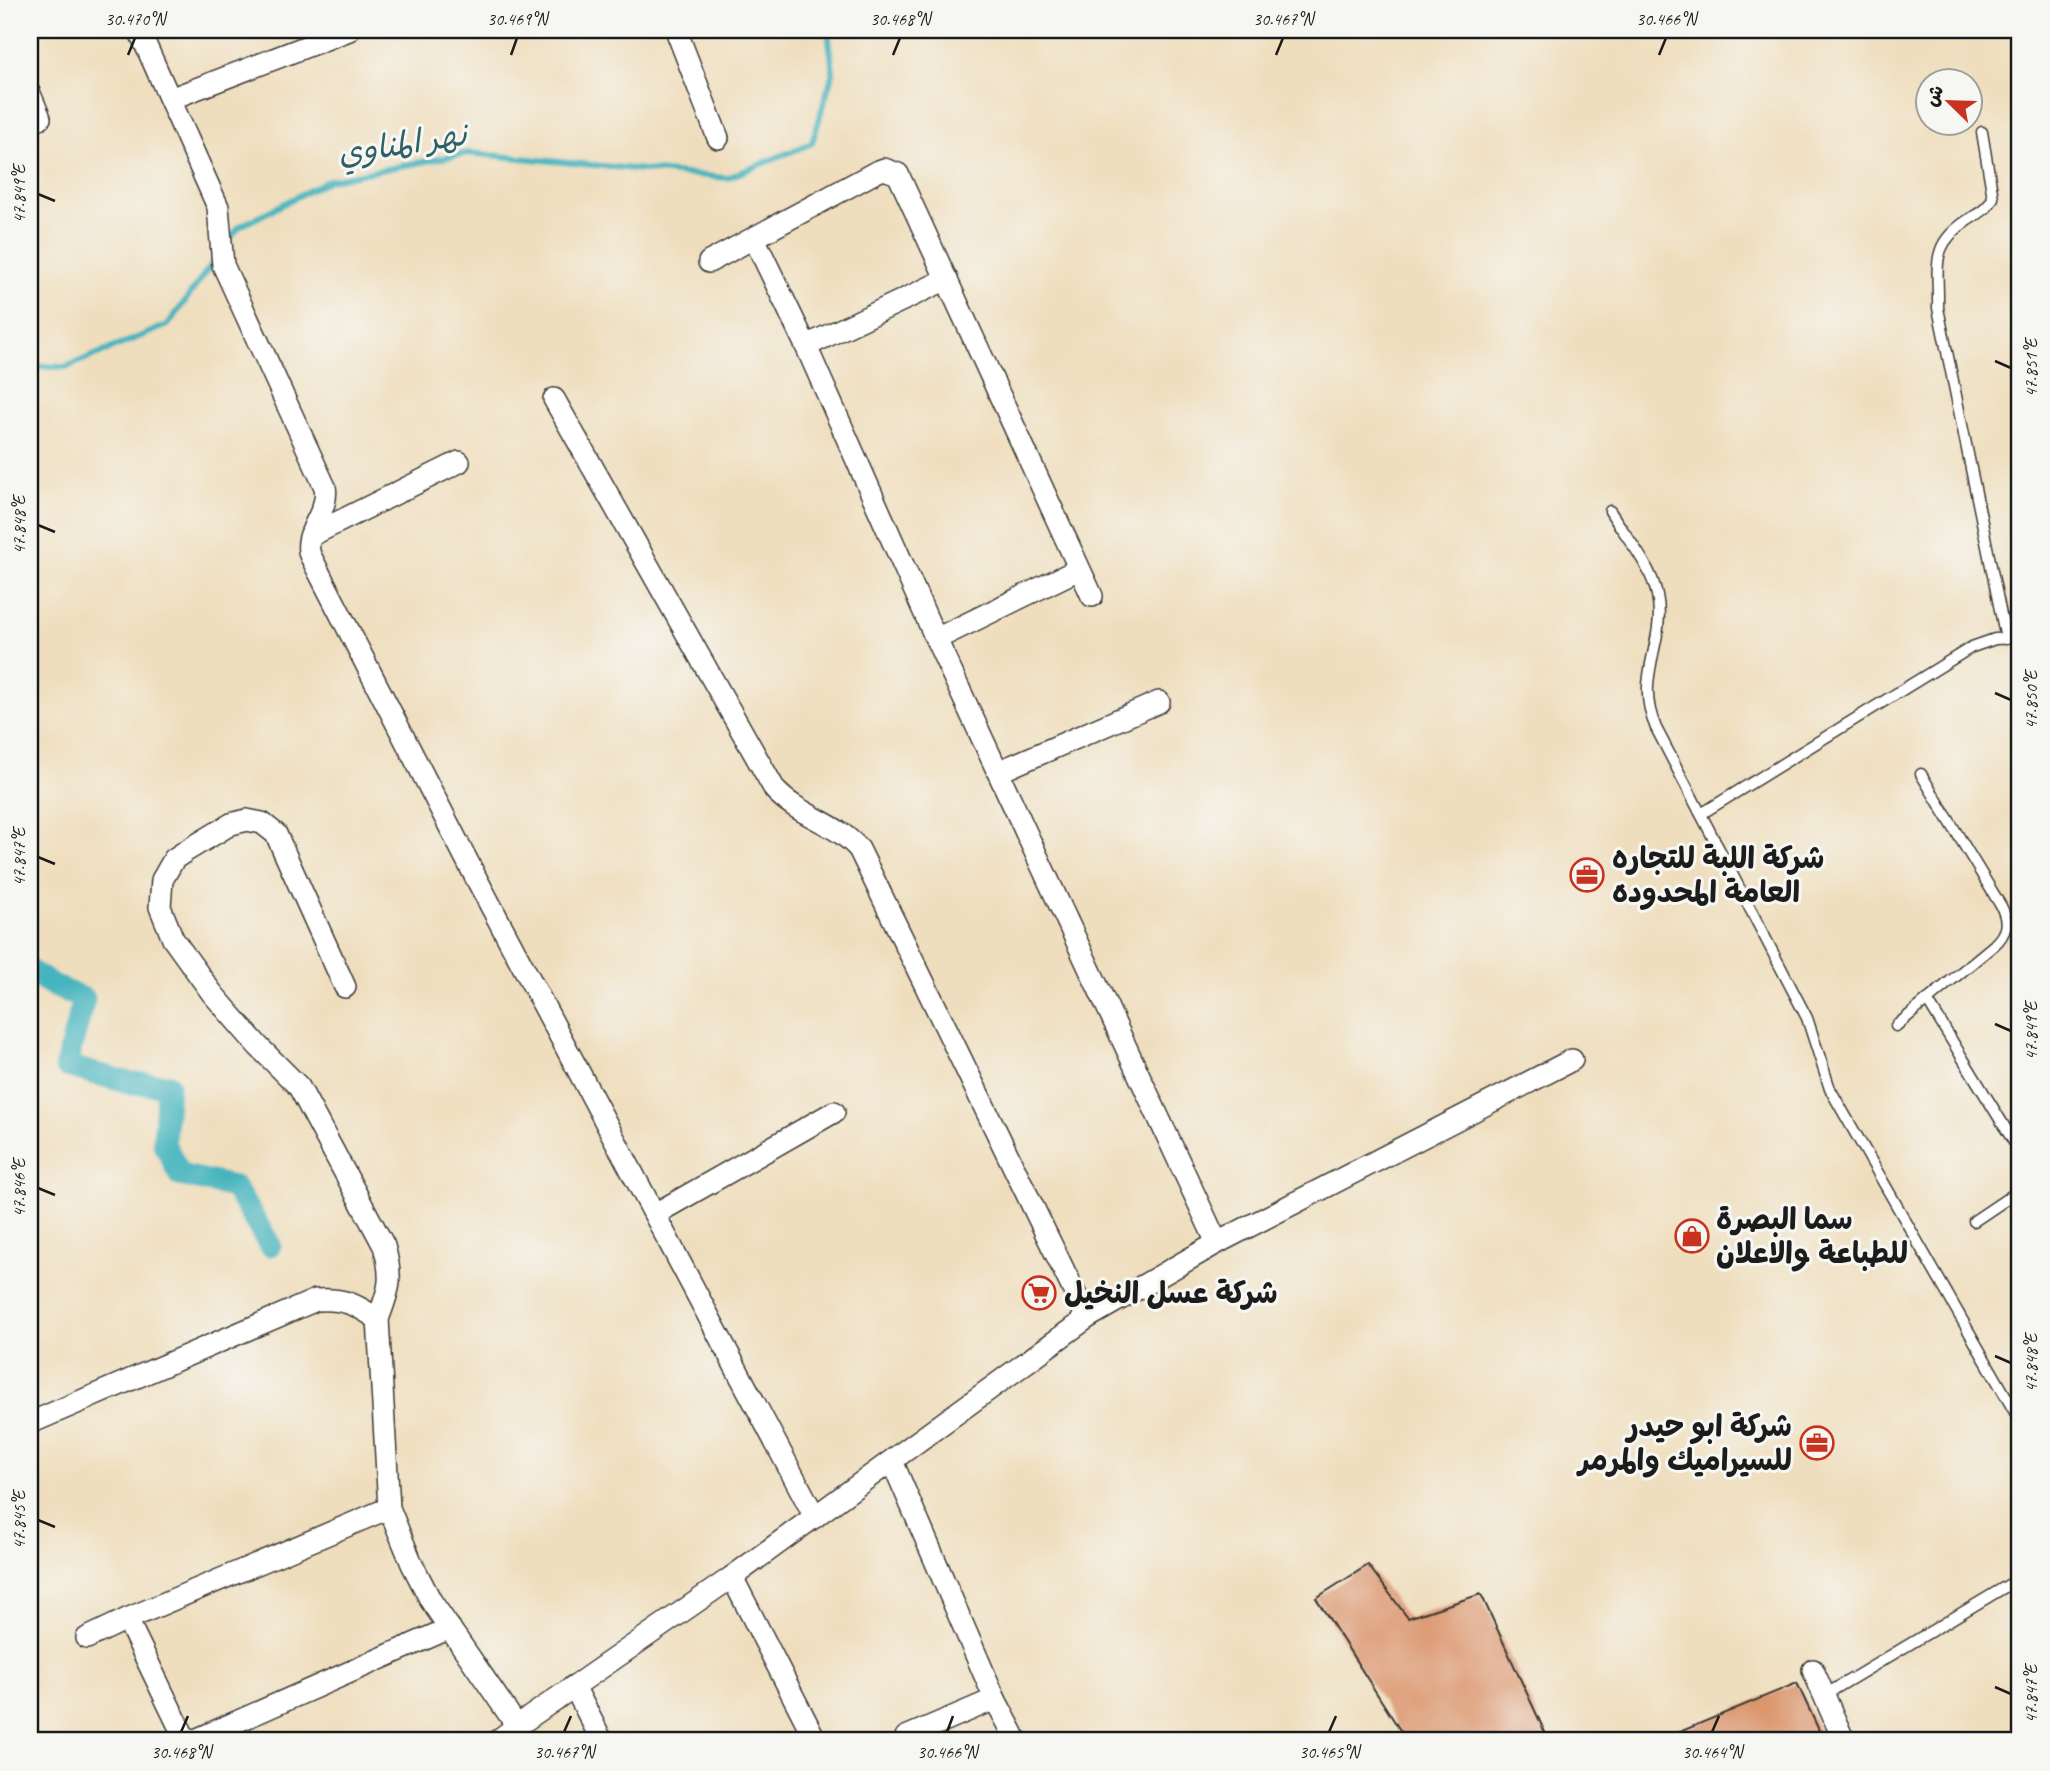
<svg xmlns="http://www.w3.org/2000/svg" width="2050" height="1771" font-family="Caveat,'Playpen Sans Arabic',sans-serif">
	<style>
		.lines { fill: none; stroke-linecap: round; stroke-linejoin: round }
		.stream { stroke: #45b4be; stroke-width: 6 }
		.canal { stroke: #45b4be; stroke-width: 23 }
		.building { fill: #db966e }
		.lane-casing { stroke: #3c3934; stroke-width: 13 }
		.street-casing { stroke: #3c3934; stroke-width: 24 }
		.lane { stroke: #fff; stroke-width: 10 }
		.street { stroke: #fff; stroke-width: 21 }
		.ticks { fill: none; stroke: #1c1c1c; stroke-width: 2.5 }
		.labels { text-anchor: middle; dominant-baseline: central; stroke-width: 6; stroke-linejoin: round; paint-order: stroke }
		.poi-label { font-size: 30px; font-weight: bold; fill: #1c1c1c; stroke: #f6f6f2; text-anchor: start }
		.water-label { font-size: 32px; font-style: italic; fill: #2e6065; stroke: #f6f6f2 }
		.neatline { fill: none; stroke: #1c1c1c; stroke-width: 2.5 }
		.ticks-label { font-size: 18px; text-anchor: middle; fill: #1c1c1c }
	</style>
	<rect width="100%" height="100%" fill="#f6f6f2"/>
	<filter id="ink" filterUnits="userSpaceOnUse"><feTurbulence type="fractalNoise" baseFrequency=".0143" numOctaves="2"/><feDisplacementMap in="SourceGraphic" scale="14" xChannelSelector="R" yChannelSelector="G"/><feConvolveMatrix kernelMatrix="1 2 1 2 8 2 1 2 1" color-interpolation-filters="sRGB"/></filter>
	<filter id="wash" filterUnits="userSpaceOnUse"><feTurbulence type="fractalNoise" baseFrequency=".00686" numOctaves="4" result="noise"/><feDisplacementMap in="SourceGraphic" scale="28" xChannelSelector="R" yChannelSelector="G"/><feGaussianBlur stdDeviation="1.57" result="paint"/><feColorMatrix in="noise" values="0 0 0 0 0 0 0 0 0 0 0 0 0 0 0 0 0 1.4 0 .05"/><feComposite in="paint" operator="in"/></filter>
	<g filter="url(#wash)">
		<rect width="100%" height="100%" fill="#efdebd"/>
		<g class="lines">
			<g class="stream">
				<polyline points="226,244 239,227 329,180 468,153 727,178 812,143 833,72 828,30"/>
				<polyline points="30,366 66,367 168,325 216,258"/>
			</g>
			<polyline class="canal" points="30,971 54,986 84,999 66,1066 130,1083 168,1085 164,1143 180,1175 234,1187 270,1245"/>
		</g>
		<g id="blocks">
			<g class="building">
				<polygon points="1368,1565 1408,1618 1481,1594 1549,1741 1407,1741 1316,1598"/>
				<polygon points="1797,1683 1824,1741 1658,1741"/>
			</g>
		</g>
	</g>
	<g filter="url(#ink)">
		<use href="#blocks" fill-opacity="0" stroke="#3c3934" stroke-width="2"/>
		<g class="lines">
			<defs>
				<g id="lane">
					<path d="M1982 132 1993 198C1988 209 1978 214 1968 220 1929 246 1939 265 1938 308L2006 639"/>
					<path d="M1610 511C1626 537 1651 565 1657 595 1667 643 1633 677 1656 728L1807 1018 1830 1089 2020 1421"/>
					<polyline points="1701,814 1972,647 1995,639 2020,638"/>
					<polyline points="1927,1000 2020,1152"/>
					<path d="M1896 1026 1994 945C2007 933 2009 922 2001 906L1921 774"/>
					<polyline points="1974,1221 2020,1190"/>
					<polyline points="1823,1696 2020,1578"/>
				</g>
				<g id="street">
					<path d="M139 30 218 207 223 265 325 487C330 511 302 533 310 555L475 876 815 1517"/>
					<polyline points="676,30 718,138"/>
					<polyline points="30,94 40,118"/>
					<polyline points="170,99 349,30"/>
					<polyline points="754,238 806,346 936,639 1217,1243"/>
					<polyline points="709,262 876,172 884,169 898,174 1092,596"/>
					<polyline points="806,346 947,279"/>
					<path d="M554 399 775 790C799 816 835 822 859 849L1087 1318"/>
					<polyline points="312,535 459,462"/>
					<polyline points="936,639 1079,569"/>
					<polyline points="998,772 1159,702"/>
					<path d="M345 987 276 834 262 823 247 820 231 824 186 851 174 859 162 880 160 907 173 939 212 993 258 1046 299 1087 384 1246C393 1278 390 1288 378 1319"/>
					<polyline points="655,1214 834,1112"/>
					<path d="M30 1423 316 1300C344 1298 355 1304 378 1319L389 1508 412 1564 431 1601 517 1726"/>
					<polyline points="892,1461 995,1699 1017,1741"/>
					<polyline points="732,1577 816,1741"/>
					<polyline points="127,1619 186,1741"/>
					<polyline points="87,1638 127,1619 389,1508"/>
					<polyline points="1813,1670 1844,1741"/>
					<polyline points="574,1686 602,1741"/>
					<polyline points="906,1737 995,1699"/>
					<polyline points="193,1741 450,1628"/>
					<polyline points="497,1741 517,1726 732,1577 1087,1318 1217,1243 1572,1060"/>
				</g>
			</defs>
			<use href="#lane" class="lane-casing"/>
			<use href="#street" class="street-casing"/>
			<use href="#lane" class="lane"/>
			<use href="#street" class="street"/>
		</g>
	</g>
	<path class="ticks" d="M128 55 135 38M511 55 517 38M893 55 900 38M1276 55 1283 38M1659 55 1666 38M38 194 55 201M1995 361 2011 368M38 525 55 532M1995 693 2011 700M38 857 55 864M1995 1024 2011 1031M38 1188 55 1195M1995 1356 2011 1363M38 1520 55 1527M1995 1687 2011 1694M181 1732 188 1716M564 1732 571 1716M947 1732 953 1716M1329 1732 1336 1716M1712 1732 1719 1716"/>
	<defs>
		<symbol id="office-ring" viewBox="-11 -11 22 22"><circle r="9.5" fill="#f6f6f2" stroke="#c8321e" stroke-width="1.5"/><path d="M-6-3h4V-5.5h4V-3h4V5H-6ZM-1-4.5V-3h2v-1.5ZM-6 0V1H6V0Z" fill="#c8321e"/></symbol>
		<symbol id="shop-ring" viewBox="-11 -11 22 22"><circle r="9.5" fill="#f6f6f2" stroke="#c8321e" stroke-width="1.5"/><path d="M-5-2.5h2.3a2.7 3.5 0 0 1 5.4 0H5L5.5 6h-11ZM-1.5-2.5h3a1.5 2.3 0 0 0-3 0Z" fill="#c8321e"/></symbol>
		<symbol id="supermarket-ring" viewBox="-11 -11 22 22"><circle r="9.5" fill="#f6f6f2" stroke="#c8321e" stroke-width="1.5"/><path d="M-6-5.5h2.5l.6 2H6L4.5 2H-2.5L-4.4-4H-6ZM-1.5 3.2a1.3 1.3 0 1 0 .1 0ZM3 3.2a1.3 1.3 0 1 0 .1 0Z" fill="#c8321e"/></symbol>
	</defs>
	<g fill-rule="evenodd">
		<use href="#office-ring" x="1568" y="856" width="38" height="38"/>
		<use href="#shop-ring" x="1673" y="1217" width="38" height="38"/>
		<use href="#supermarket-ring" x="1020" y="1274" width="38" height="38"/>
		<use href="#office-ring" x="1798" y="1424" width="38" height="38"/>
	</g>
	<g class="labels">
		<g class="poi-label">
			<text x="1612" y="858">شركة اللبة للتجاره<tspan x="1612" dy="34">العامة المحدوده</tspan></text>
			<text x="1716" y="1219">سما البصرة<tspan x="1716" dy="34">للطباعة والاعلان</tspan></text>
			<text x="1064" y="1293">شركة عسل النخيل</text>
			<text x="1792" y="1426" text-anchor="end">شركة ابو حيدر<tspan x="1792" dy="34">للسيراميك والمرمر</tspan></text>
		</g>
		<g class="water-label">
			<text transform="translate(402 144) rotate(-9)">نهر المناوي</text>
		</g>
	</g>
	<rect width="2050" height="1771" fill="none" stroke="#f6f6f2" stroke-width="77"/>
	<g transform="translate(1949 102) rotate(293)"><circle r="33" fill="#f6f6f2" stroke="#9f9f9c" stroke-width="2"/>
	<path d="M0-5L12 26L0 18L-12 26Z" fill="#c8321e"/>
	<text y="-10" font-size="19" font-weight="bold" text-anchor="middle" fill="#1c1c1c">ش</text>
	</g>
	<rect x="38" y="38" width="1973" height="1694" class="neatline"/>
	<g class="ticks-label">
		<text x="135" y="25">30.470°N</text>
		<text x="517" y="25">30.469°N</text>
		<text x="900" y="25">30.468°N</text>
		<text x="1283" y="25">30.467°N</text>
		<text x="1666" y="25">30.466°N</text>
		<text transform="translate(19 194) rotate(-90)" y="6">47.849°E</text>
		<text transform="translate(2031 368) rotate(-90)" y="6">47.851°E</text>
		<text transform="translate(19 525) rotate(-90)" y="6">47.848°E</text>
		<text transform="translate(2031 700) rotate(-90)" y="6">47.850°E</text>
		<text transform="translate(19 857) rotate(-90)" y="6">47.847°E</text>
		<text transform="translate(2031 1031) rotate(-90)" y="6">47.849°E</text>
		<text transform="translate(19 1188) rotate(-90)" y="6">47.846°E</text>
		<text transform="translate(2031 1363) rotate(-90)" y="6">47.848°E</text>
		<text transform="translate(19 1520) rotate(-90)" y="6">47.845°E</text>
		<text transform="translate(2031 1694) rotate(-90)" y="6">47.847°E</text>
		<text x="181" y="1758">30.468°N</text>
		<text x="564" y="1758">30.467°N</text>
		<text x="947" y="1758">30.466°N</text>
		<text x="1329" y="1758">30.465°N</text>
		<text x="1712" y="1758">30.464°N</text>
	</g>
</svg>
